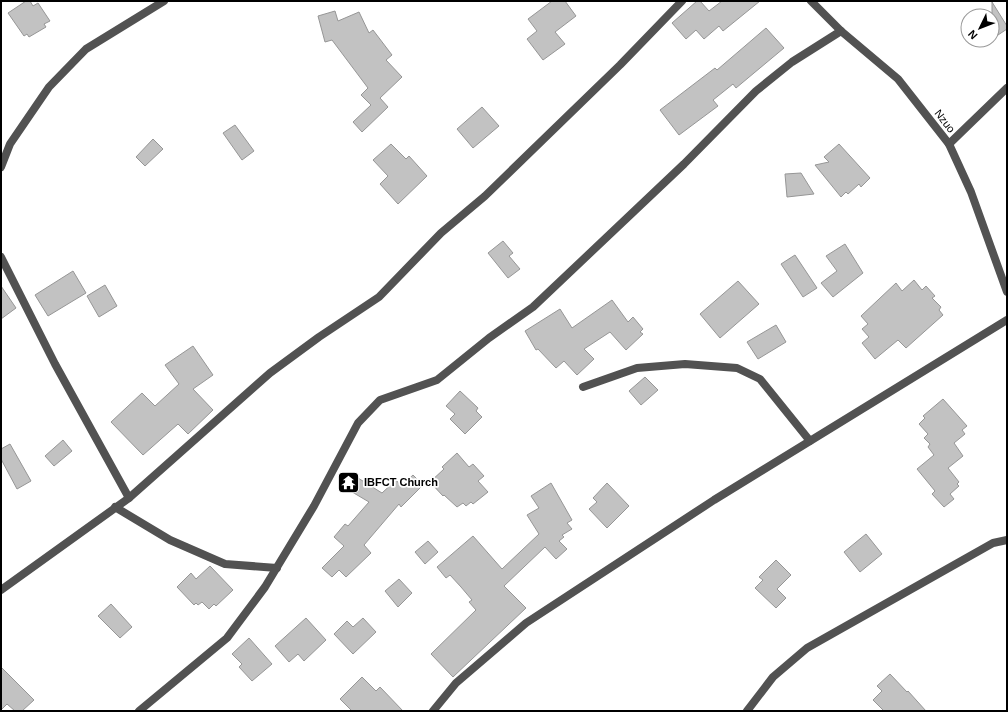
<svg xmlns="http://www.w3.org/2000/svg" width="1008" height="712" font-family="Arial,sans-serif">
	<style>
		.building { fill: #c2c2c2; stroke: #969696 }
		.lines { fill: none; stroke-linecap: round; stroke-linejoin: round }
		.minor { stroke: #525252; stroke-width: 8 }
		.tertiary { stroke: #525252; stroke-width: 8 }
		.labels { text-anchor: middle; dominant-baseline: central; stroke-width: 3.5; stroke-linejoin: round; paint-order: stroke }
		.street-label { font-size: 11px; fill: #000; stroke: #fff }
		.poi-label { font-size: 11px; font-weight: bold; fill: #000; stroke: #fff; text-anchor: start }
	</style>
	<rect width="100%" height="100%" fill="#fff"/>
	<g class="building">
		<polygon points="26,1 30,1 33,6 38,3 50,21 44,24 46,27 29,37 27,34 24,36 8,13"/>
		<polygon points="552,1 565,1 576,16 555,32 565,44 543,60 527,39 537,31 528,19"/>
		<polygon points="697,1 700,1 709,11 722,1 760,1 723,31 719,26 704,39 696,30 686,39 672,23"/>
		<polygon points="992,2 1007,26 1007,29 992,39"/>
		<polygon points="335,11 338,21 359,12 369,33 373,30 392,55 386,60 402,77 380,98 388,107 362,132 353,122 371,105 361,95 368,88 332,40 325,42 318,16"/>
		<polygon points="766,28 784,48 736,88 733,84 713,100 718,106 679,135 660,110 715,68 717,70"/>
		<polygon points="482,107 499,126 473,148 457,129"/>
		<polygon points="235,125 254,151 242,160 223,133"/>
		<polygon points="153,139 163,149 145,166 136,157"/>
		<polygon points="391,144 406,159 409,156 427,176 398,204 380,184 388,176 373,160"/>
		<polygon points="839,144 870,178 861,187 859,184 848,194 846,192 841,197 815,165 829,162 824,157"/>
		<polygon points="801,173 814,194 787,197 785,174"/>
		<polygon points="503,241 513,253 509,256 520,269 508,278 488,253"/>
		<polygon points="845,244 863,273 833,297 821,283 837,271 826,256"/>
		<polygon points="795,255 817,288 803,297 781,264"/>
		<polygon points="73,271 86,293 48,316 35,295"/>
		<polygon points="914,280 922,290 926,286 935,296 932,298 941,307 939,310 943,315 906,348 898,340 875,359 862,343 869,337 862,329 868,324 861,316 896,283 902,291"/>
		<polygon points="738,281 759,304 720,338 700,314"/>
		<polygon points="105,285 117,306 99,317 87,296"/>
		<polygon points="1,286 16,308 1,319"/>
		<polygon points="612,300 628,322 633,317 643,329 640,332 643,334 626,350 610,332 584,349 594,359 577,375 564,361 556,368 538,349 536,350 525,331 560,309 572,328"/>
		<polygon points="776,325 786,342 758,359 747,342"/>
		<polygon points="193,346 213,375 193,389 213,410 188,434 178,424 143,455 111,422 142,393 155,406 179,384 165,365"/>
		<polygon points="645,377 658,390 641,405 629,391"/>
		<polygon points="460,391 478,408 476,411 482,417 465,434 450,419 455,414 446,406"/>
		<polygon points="943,399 967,426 962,430 965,434 954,443 963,456 948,468 959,482 957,484 959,486 950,494 954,499 944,507 932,494 935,491 917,469 934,455 928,447 930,444 924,438 928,434 919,424 925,418 923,416"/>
		<polygon points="63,440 72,451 54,466 45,456"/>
		<polygon points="10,444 31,481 17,489 1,459 1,449"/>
		<polygon points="457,453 469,467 473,464 484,476 478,481 488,492 473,504 471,502 466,506 463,503 457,507 444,495 443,496 430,482 444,469 442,467"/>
		<polygon points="350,473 382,493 396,480 401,486 413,475 423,485 401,507 399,504 364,545 371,553 346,577 339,570 332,577 322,568 344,546 334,537 345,524 348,526 369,502 342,486"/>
		<polygon points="551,483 572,520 567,523 572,529 562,535 564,537 559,541 567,549 556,559 545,547 504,586 526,608 453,677 431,654 476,610 469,602 472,600 461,587 450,575 446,578 437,567 473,536 502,569 539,534 527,515 539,508 531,496"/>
		<polygon points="607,483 629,506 607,528 589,509 597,502 593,498"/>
		<polygon points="866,534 882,554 860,572 844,552"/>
		<polygon points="428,541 438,552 425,564 415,552"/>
		<polygon points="776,560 791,575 777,589 786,598 776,608 755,588 763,580 759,577"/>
		<polygon points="210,566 233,590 216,606 214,604 209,609 202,602 198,605 196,603 194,605 177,587 191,573 196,579"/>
		<polygon points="399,579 412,593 398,607 385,591"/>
		<polygon points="111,604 132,627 120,638 98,616"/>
		<polygon points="306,618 326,640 304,661 298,654 289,662 275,646"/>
		<polygon points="363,618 376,632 353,654 334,634 347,621 353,627"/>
		<polygon points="249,638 272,664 252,681 239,667 242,664 232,654"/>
		<polygon points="1,667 34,700 22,711 15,711 7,704 1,710"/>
		<polygon points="890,674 907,692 908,691 926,711 884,711 873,700 882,691 877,686"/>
		<polygon points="362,677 376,691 380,687 403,711 352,711 340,699"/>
	</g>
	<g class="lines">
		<g class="minor">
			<polyline points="949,144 1007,88"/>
			<polyline points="1,167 10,144 49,87 86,49 164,1"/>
			<polyline points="1,257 55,364 129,498"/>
			<polyline points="583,387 637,368 685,364 737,368 760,379 810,441"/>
			<polyline points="115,507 170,540 225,564 277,568"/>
			<polyline points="1,590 129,498 270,373 319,337 379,297 441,233 485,196 620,65 682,1"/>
			<polyline points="139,711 227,638 265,587 314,506 358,423 380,400 437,380 489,338 533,307 684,164 756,91 792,62 841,31"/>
			<polyline points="433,711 456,683 526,623 714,500 1007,320"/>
			<polyline points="747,711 773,677 807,648 993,543 1007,540"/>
		</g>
		<polyline class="tertiary" points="811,1 841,31 898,79 949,144 971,192 1007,292"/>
	</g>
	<defs>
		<symbol id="temple-square" viewBox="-11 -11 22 22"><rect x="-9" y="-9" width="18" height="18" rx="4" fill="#000" stroke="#fff"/><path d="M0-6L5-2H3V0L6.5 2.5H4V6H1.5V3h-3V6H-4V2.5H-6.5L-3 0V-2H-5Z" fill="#fff"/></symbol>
	</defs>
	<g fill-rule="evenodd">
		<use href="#temple-square" x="336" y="470" width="25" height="25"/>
	</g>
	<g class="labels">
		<g class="street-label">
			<text transform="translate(945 121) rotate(52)">Nzuo</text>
		</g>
		<g class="poi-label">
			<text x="364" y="482">IBFCT Church</text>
		</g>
	</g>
	<rect width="1008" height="712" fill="none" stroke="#000000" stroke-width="4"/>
	<g transform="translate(980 28) rotate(227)"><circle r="19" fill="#ffffff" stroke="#999999"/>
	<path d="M0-3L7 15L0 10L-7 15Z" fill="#000000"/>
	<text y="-6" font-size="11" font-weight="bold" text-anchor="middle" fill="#000000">N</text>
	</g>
</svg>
